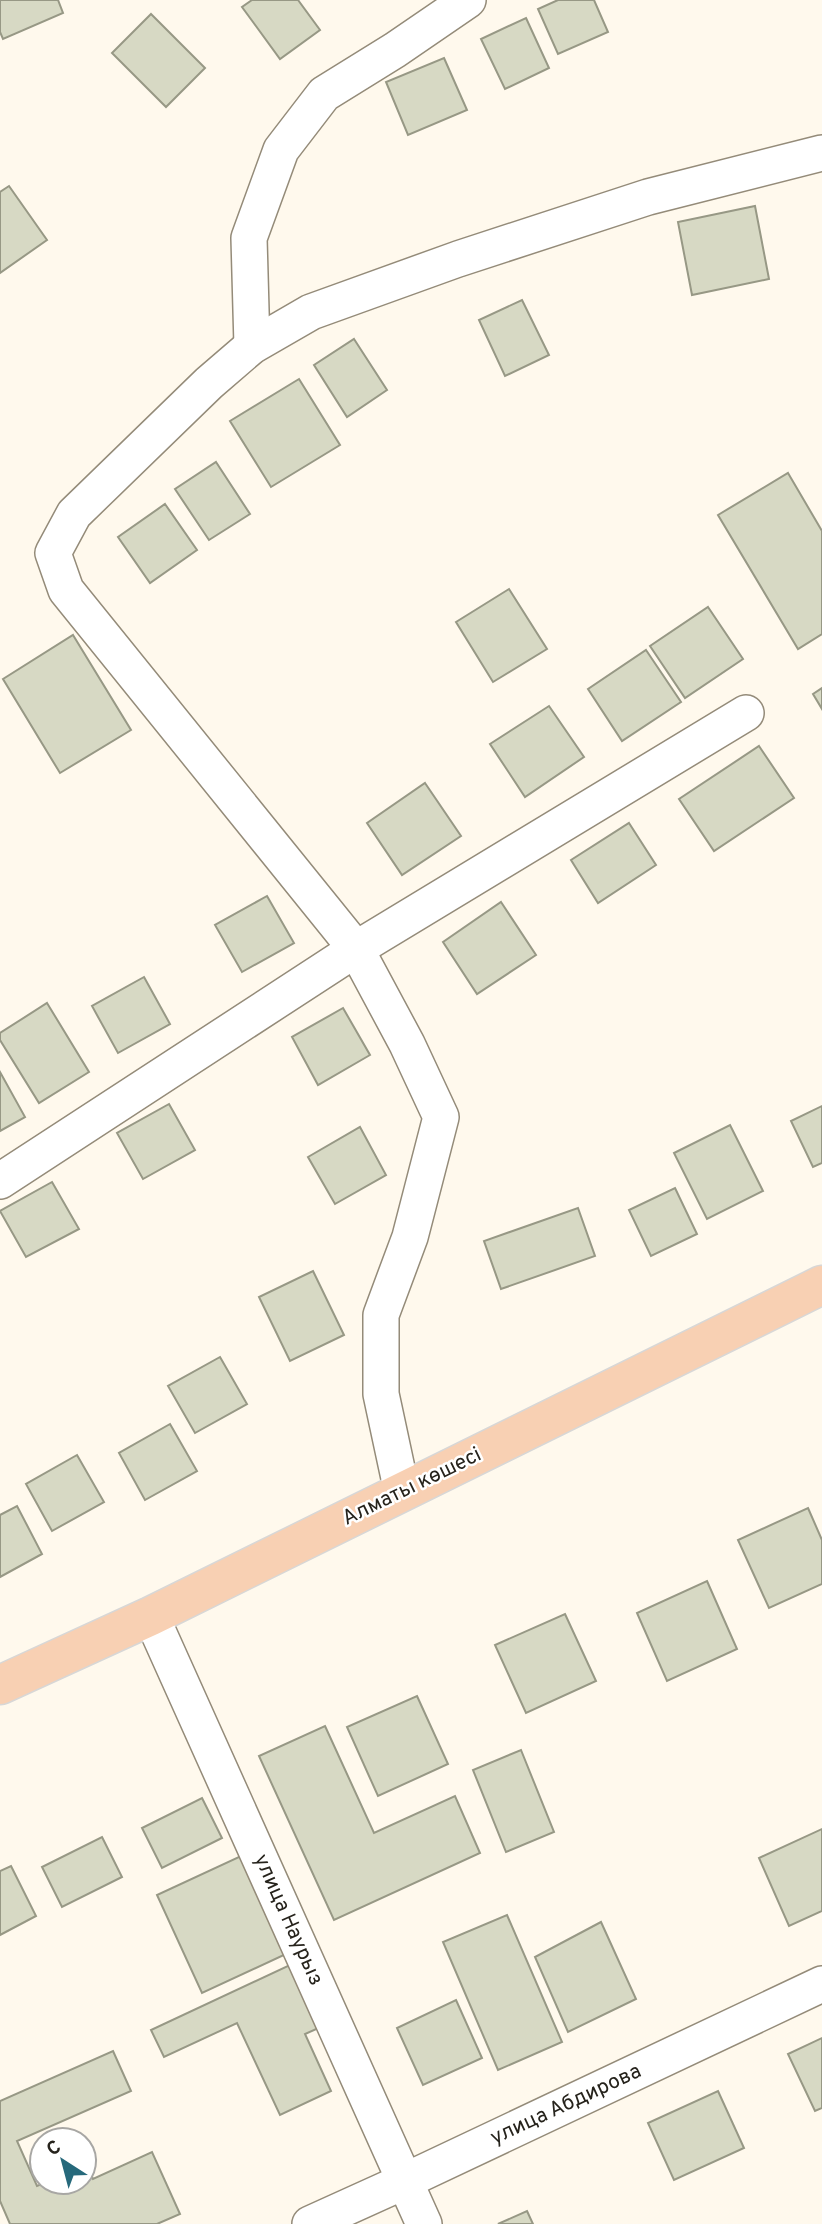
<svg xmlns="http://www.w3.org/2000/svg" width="822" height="2224" font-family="Overpass,sans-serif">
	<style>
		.building { fill: #d7d9c4; stroke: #979885; stroke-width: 2 }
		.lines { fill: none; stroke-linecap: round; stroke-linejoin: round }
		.street-casing { stroke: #948b79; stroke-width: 38 }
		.primary-casing { stroke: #d8d7d6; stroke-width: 41 }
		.street { stroke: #fff; stroke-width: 35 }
		.primary { stroke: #f8d0b3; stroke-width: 38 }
		.labels { text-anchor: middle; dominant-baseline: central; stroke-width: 5; stroke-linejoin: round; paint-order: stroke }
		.street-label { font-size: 21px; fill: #26231c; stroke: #fff }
	</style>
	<rect width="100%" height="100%" fill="#fff9ed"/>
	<g class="building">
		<polygon points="0,0 58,0 63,13 3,39 0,32"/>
		<polygon points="252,0 298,0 320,30 280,59 242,7"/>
		<polygon points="558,0 594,0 608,32 558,54 538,9"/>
		<polygon points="151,14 205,68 166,107 112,53"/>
		<polygon points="526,18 549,68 505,89 481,39"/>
		<polygon points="444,58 467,110 408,135 386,82"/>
		<polygon points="9,186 47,240 0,273 0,192"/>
		<polygon points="755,206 769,279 692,295 678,222"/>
		<polygon points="522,300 549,355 505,376 479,320"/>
		<polygon points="354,339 387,390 347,417 314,365"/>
		<polygon points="299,379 340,445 271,487 230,421"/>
		<polygon points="216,462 250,514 209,540 175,489"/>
		<polygon points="788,473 822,531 822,634 798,649 718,515"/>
		<polygon points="165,504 197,550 150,583 118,537"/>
		<polygon points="509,589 547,649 493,682 456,622"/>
		<polygon points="708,607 743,659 685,698 650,646"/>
		<polygon points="73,635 131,730 60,773 3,679"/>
		<polygon points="646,650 681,702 622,741 588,689"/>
		<polygon points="822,688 822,709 813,694"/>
		<polygon points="549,706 584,757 525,797 490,744"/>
		<polygon points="759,746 794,798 714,851 679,799"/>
		<polygon points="425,783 461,836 402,875 367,823"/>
		<polygon points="629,823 656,865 598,903 571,860"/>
		<polygon points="267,896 294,943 242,972 215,925"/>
		<polygon points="501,902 536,955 477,994 443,942"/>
		<polygon points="144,977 170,1024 118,1053 92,1006"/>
		<polygon points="47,1003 89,1072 39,1103 0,1040 0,1033"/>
		<polygon points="343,1008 370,1055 318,1085 292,1037"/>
		<polygon points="0,1072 25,1117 0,1131"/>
		<polygon points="169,1104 195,1150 143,1179 117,1133"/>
		<polygon points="822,1106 822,1163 813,1167 791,1121"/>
		<polygon points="730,1125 763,1191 707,1219 674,1153"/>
		<polygon points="360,1127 386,1175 335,1204 308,1157"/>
		<polygon points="52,1182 79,1229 26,1257 0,1211"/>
		<polygon points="675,1188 697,1234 651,1256 629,1210"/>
		<polygon points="578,1208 595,1256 501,1289 484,1241"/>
		<polygon points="313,1271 344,1335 290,1361 259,1297"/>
		<polygon points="220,1357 247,1404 195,1433 168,1386"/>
		<polygon points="170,1424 197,1471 145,1500 119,1453"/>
		<polygon points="77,1455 104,1502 52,1531 26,1484"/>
		<polygon points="17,1506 42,1554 0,1577 0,1515"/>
		<polygon points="808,1508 822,1540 822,1584 769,1608 738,1540"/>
		<polygon points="707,1581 737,1649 667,1681 637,1613"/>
		<polygon points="565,1614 596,1681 526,1713 495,1645"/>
		<polygon points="417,1696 448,1764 378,1796 347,1727"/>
		<polygon points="325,1726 374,1833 455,1796 480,1853 334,1920 259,1756"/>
		<polygon points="521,1750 554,1832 506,1852 473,1770"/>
		<polygon points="202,1798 222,1838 162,1868 142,1828"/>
		<polygon points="822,1829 822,1911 789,1926 759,1858"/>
		<polygon points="102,1837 122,1877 62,1907 42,1867"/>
		<polygon points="241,1856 286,1954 202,1993 157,1895"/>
		<polygon points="11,1866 36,1916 0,1935 0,1871"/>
		<polygon points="507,1915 562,2042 498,2070 443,1942"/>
		<polygon points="601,1922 636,1999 568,2032 535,1957"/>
		<polygon points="292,1964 321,2027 305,2034 331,2091 280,2115 237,2023 164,2057 151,2030"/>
		<polygon points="456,2000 482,2058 423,2085 397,2028"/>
		<polygon points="822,2038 822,2108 815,2111 788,2054"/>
		<polygon points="113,2051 131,2091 17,2141 37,2186 47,2182 84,2182 84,2165 86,2164 93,2179 152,2152 180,2214 157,2224 10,2224 0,2201 0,2101"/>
		<polygon points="718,2091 744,2148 674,2180 648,2123"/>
		<polygon points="527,2211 533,2224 498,2224"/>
	</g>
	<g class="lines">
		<defs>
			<g id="street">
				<polyline points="252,346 249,238 281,150 324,94 395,50 468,0"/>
				<polyline points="0,1181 356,949 746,713"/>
				<polyline points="402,1492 381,1394 381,1315 410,1237 441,1117 407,1044 356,949 66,590 53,553 74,514 209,383 252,346 311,312 458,259 648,197 822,153"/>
				<polyline points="151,1616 424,2224"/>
				<polyline points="310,2224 405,2181 822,1984"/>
			</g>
			<polyline id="primary" points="0,1685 151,1616 822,1285"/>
		</defs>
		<use href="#street" class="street-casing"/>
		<use href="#primary" class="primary-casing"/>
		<use href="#street" class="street"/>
		<use href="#primary" class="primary"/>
	</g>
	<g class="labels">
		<g class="street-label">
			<text transform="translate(412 1487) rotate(-26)">Алматы көшесі</text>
			<text transform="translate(288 1920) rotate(66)">улица Наурыз</text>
			<text transform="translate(566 2105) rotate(-25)">улица Абдирова</text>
		</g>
	</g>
	<g transform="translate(63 2161) rotate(324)"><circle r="33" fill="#ffffff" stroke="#a8a7a4" stroke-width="2"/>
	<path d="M0-5L12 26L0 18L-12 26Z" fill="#26697b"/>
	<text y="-10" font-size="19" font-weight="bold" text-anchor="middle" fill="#26231c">С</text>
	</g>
</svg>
